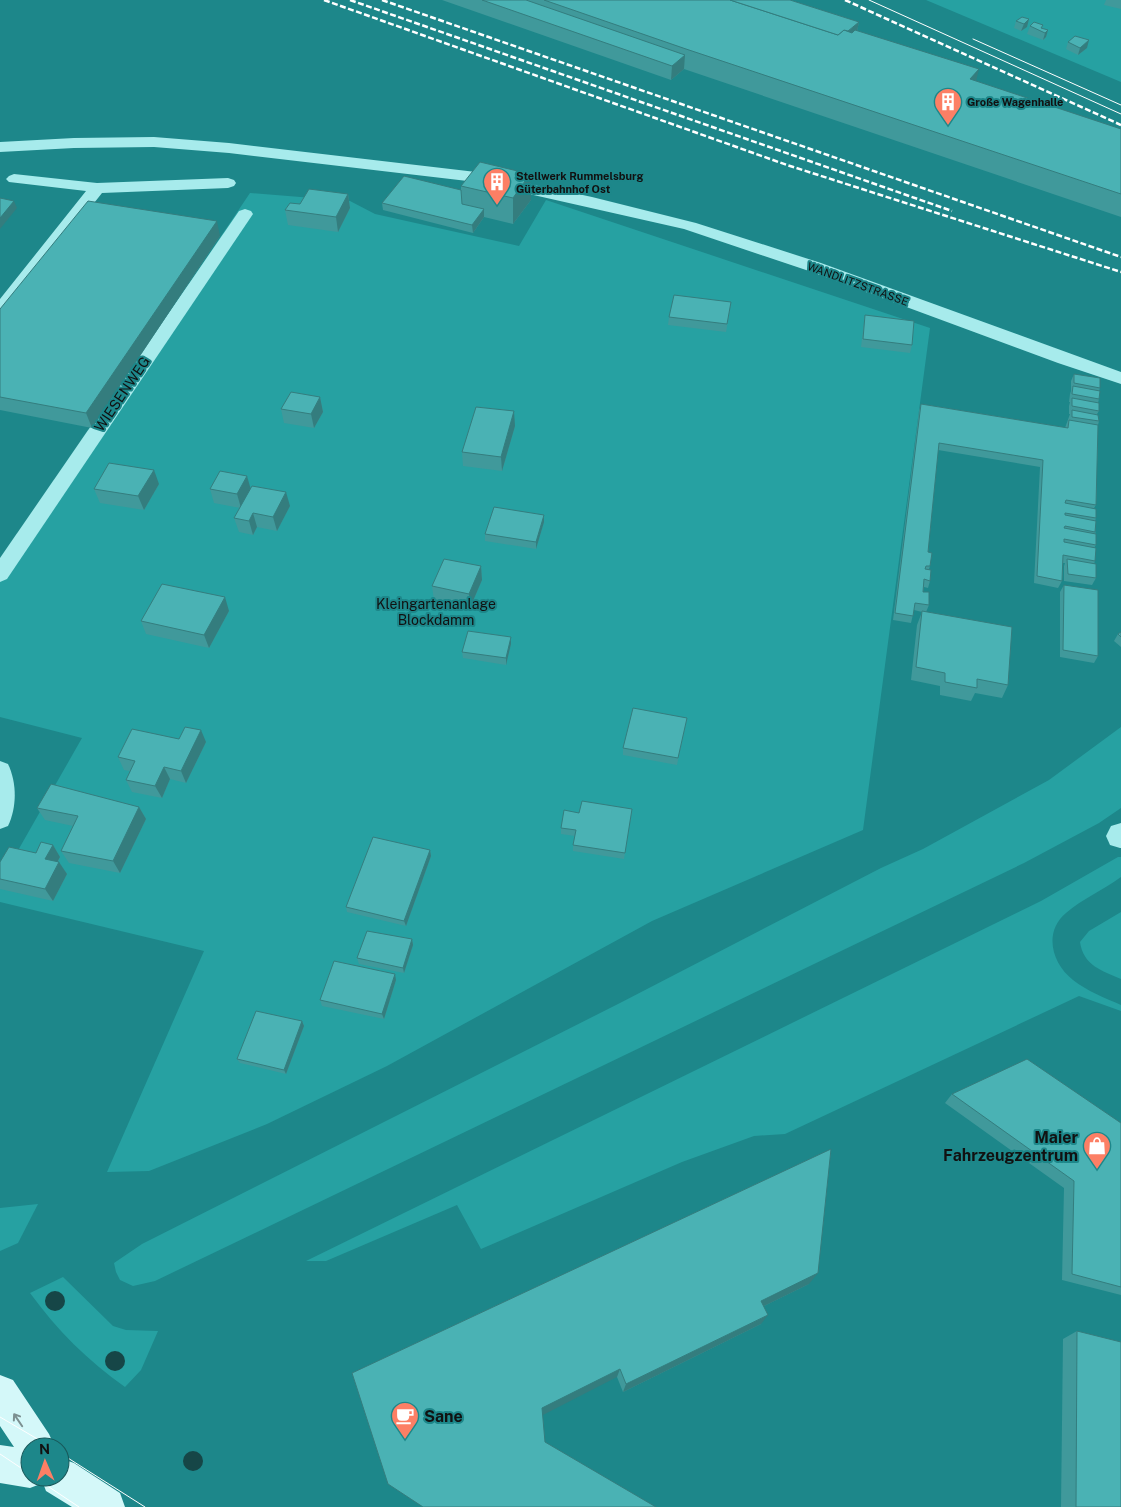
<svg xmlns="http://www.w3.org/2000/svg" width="1121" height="1507" font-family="'Public Sans',sans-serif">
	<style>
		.green { fill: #26a1a2 }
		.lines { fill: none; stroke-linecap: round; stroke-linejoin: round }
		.lane { fill: #a7ebec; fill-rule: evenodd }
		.street { fill: #a7ebec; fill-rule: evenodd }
		.secondary { fill: #d4f8f9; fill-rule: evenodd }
		.tram { stroke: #fff; stroke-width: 1 }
		.rail { stroke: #fff; stroke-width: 2.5; stroke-dasharray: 6 2.5; stroke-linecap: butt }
		.tree { fill: #164647 }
		.wall { fill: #40999b }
		.shaded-wall { fill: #347d7e }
		.building { fill: #4ab2b4; stroke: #347d7e }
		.oneway { stroke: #7c9091 }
		.labels { text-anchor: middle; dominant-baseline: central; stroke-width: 4; stroke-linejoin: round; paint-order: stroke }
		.far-poi-label { font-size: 11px; font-weight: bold; fill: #111; stroke: #1d878a; text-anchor: start }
		.far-street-label { font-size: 11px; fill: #111; stroke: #1d878a }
		.street-label { font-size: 14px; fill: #111; stroke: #1d878a }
		.park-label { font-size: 14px; fill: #111; stroke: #1d878a }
		.near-poi-label { font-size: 16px; font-weight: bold; fill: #111; stroke: #1d878a; text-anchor: end }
	</style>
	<rect width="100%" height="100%" fill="#1d878a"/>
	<g class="green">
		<polygon points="926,0 1121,0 1121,82"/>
		<polygon points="250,193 350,201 375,214 519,246 546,200 930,328 863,830 652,921 387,1066 267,1124 149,1171 107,1172 204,951 0,902 0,882 82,738 0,717 0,565"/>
		<polygon points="1121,727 1121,808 1099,823 1024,863 155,1281 133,1286 120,1280 116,1272 114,1263 142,1244 620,1003 881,868 923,849 1049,780"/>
		<path d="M1118 857H1121V877C1103 890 1082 899 1066 913 1043 932 1052 964 1073 980 1087 991 1105 998 1121 1005V1011L1079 996 785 1134 754 1136 682 1162 481 1249 457 1205 326 1261H306L1041 901Z"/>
		<path d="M1121 912V979C1102 971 1083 965 1080 942L1089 931Z"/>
		<polygon points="38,1204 18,1243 0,1251 0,1208"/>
		<path d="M63 1277 113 1326 126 1330 158 1331 141 1370 125 1387C88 1361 57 1330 30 1293Z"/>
	</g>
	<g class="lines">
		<g class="lane">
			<polygon points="154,137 229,143 476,172 592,197 696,223 821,263 1121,372 1121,384 1058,363 809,271 684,229 476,182 229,153 154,147 74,148 0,152 0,142 74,138"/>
			<polygon points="14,174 97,183 228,178 234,180 236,183 234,186 228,188 102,193 6,314 0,315 0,299 86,191 9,182 6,179 9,176"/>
			<polygon points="245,209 251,211 253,214 7,579 0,582 0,558 239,211"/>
			<path d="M0 761 8 764C17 783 17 807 8 826L0 829Z"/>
		</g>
		<polygon class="street" points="1121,823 1121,848 1120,848 1110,845 1106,836 1111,826"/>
		<polygon class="secondary" points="0,1375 13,1380 49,1434 55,1447 30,1447 30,1477 60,1477 60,1458 74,1463 120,1493 125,1507 72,1507 46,1491 43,1483 30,1488 0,1483 0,1445 14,1447 0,1426"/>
		<g class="tram">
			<polyline points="869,0 1121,114"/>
			<polyline points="973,39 1121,105"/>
			<polyline points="0,1417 51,1447"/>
			<polyline points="60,1453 145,1507"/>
			<polyline points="0,1454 30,1474"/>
			<polyline points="34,1477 79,1507"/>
		</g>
		<g class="rail">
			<polyline points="324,0 787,165 1121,272"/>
			<polyline points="350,0 952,211"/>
			<polyline points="382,0 1121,257"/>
			<polyline points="845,0 1121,125"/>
		</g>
	</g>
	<g class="tree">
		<circle cx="55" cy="1301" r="10"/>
		<circle cx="115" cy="1361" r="10"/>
		<circle cx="193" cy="1461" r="10"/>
	</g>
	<g class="wall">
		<polygon points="442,0 790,0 859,22 857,31 976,81 1121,129 1121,217 684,69 671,80"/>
		<polygon points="1106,0 1121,0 1121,9 1104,5"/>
		<polygon points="1029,19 1027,27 1021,31 1014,28 1016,21"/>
		<polygon points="1043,25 1042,28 1048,30 1046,37 1043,40 1027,34 1030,26"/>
		<polygon points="1068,42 1087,48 1078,55 1066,49"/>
		<polygon points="461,186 531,200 513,224 484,217 473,233 383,210 382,203 461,190"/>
		<polygon points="348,194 350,208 338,232 288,225 285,210 300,204"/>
		<polygon points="220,236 92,428 0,410 0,309"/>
		<polygon points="730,310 726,332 668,325 669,317"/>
		<polygon points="865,315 912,345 910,353 861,347 864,322"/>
		<polygon points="1074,374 1100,388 1099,391 1099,399 1098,403 1099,411 1097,414 1099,421 1098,425 1096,505 1094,508 1096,518 1095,521 1096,545 1094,548 1095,561 1094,564 1096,578 1092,585 1064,581 1064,566 1065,563 1063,563 1062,581 1058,588 1034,583 1040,467 938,450 928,552 930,566 929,569 930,581 928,588 924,587 923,592 929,605 926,612 1008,685 1002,698 975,693 971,701 940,695 940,686 911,680 917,625 922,612 914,610 911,623 893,620 919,411 921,404 1065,428 1070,414 1069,414 1069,406 1070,402 1069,402 1070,394 1071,391 1071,381"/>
		<polygon points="320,397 323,412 314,428 284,423 281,409"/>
		<polygon points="515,426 502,471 463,466 462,452"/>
		<polygon points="159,484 144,510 100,503 94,489"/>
		<polygon points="250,488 290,506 277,531 257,527 253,535 239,532 234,518 240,508 214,503 210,489"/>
		<polygon points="544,522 536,549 485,541 485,534"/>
		<polygon points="481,566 482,580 470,608 434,600 432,586"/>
		<polygon points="1064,585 1098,656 1094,663 1060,657 1060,592"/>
		<polygon points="229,611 209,648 146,634 141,621"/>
		<polygon points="1121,632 1121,647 1114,641 1118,634"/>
		<polygon points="511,644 506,665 463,658 462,652"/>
		<polygon points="687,718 677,765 623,755 623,748"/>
		<polygon points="179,739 206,742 186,783 170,779 162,798 132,792 126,780 130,771 124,770 118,757"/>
		<polygon points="139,807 146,819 120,873 69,863 61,851 73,826 45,820 37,808"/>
		<polygon points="632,809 624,859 573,851 573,845 575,836 561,834 561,828 579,813"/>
		<polygon points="53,845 60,857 58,862 67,874 53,901 0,889 0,862 36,853"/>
		<polygon points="430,850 431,856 406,926 347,912 346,907"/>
		<polygon points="412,939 413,945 404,973 359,964 357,958"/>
		<polygon points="396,980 384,1019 322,1006 320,1000"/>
		<polygon points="302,1021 304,1026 286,1074 240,1063 237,1059"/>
		<polygon points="952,1094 1121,1123 1121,1295 1062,1280 1064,1188 945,1103"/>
		<polygon points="809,1284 764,1306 761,1324 623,1392 617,1377 352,1373"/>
		<polygon points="1077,1331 1121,1507 1061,1507 1063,1339"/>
	</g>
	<g class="shaded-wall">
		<polygon points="1029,19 1027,27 1021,31 1024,24"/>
		<polygon points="859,22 856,36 837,41"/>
		<polygon points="1048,30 1046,37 1043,40 1045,33"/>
		<polygon points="1089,40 1087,48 1078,55 1080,48"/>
		<polygon points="685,55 684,69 671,80 672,66"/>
		<polygon points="979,69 974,90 970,79"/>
		<polygon points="530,174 531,200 513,224 513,198"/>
		<polygon points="348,194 350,208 338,232 336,217"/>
		<polygon points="14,201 17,208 0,229 0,218"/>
		<polygon points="484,209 484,217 473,233 472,225"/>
		<polygon points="217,221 220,236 92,428 86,413"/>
		<polygon points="320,397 323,412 314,428 311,414"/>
		<polygon points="514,411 515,426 502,471 501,457"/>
		<polygon points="154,470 159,484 144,510 138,496"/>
		<polygon points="247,476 251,490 241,508 237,494"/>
		<polygon points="286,492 290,506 277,531 273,517"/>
		<polygon points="253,513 257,527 253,535 249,521"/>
		<polygon points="544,515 544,522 536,549 536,542"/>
		<polygon points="481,566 482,580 470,608 469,594"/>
		<polygon points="225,597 229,611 209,648 204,635"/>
		<polygon points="511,637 511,644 506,665 506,658"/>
		<polygon points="201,730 206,742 186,783 181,771"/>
		<polygon points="164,767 170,779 162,798 155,786"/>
		<polygon points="139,807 146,819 120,873 113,861"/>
		<polygon points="53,845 60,857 53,870 45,859"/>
		<polygon points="430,850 431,856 406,926 404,921"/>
		<polygon points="59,862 67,874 53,901 45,889"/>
		<polygon points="412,939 413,945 404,973 403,968"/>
		<polygon points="395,974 396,980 384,1019 382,1014"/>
		<polygon points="302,1021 304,1026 286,1074 284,1070"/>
		<polygon points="818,1273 809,1284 754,1311 761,1301"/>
		<polygon points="768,1315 761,1324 623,1392 626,1384"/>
		<polygon points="620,1369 617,1377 543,1415 542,1408"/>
	</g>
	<g class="building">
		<polygon points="482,0 526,0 685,55 672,66"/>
		<polygon points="544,0 730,0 838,35 844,30 852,33 855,30 979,69 970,79 1121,129 1121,194 686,49"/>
		<polygon points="730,0 790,0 859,22 848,31 844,30 838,35"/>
		<polygon points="1022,17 1029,19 1024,24 1016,21"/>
		<polygon points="1034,22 1043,25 1041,28 1048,30 1045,33 1030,26"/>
		<polygon points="1075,36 1089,40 1080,48 1068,42"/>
		<polygon points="480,162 530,174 513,198 461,186"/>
		<polygon points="404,176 461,190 462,204 484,209 472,225 382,203"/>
		<polygon points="309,189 348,194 336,217 285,210 290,203 300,204"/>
		<polygon points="0,198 14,201 0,218"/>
		<polygon points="88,201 217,221 86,413 0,397 0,309"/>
		<polygon points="674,295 731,302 727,324 669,317"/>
		<polygon points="865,315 914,321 912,345 863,339"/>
		<polygon points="1074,374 1100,378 1100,388 1074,383"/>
		<polygon points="1073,386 1100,391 1099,399 1072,394"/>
		<polygon points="291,392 320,397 311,414 281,409"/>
		<polygon points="1072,398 1099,403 1099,411 1072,406"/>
		<polygon points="921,404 1068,428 1069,420 1098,425 1096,505 1066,500 1065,503 1096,509 1096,518 1065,513 1065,515 1096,521 1095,532 1065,526 1064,528 1096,534 1096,545 1064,539 1064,542 1096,548 1095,561 1063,555 1062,581 1037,576 1043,460 939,443 928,552 932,553 930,566 926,566 925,569 931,570 930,581 924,579 923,592 929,592 929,605 915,603 913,616 895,613"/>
		<polygon points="476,407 514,411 501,457 462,452"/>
		<polygon points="1072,410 1098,415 1099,421 1072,417"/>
		<polygon points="109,463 154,470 138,496 94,489"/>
		<polygon points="220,471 247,476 237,494 210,489"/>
		<polygon points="252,486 286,492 273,517 253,513 249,521 234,518"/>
		<polygon points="494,507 544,515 536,542 485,534"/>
		<polygon points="444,559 481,566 469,594 432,586"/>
		<polygon points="1067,559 1096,564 1096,578 1068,574"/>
		<polygon points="162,584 225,597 204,635 141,621"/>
		<polygon points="1064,585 1098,590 1098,656 1063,650"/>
		<polygon points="922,611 1012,627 1008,685 977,679 977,688 945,682 945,673 916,667"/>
		<polygon points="468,631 511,637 506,658 462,652"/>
		<polygon points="1121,632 1121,637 1118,634"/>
		<polygon points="633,708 687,718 678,758 623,748"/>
		<polygon points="185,727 201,730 181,771 164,767 155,786 126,780 135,761 118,757 132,729 179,739"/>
		<polygon points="51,784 139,807 113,861 61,851 78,816 37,808"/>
		<polygon points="582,801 632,809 625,853 573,845 576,830 561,828 564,810 579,813"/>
		<polygon points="373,837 430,850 404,921 346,907"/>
		<polygon points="41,842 53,845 45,859 59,862 45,889 0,879 0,862 9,847 36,853"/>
		<polygon points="367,931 412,939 403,968 357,958"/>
		<polygon points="334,961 395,974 382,1014 320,1000"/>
		<polygon points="256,1011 302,1021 284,1070 237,1059"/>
		<polygon points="1027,1059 1121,1123 1121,1287 1072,1274 1074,1181 952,1094"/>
		<polygon points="831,1149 818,1273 761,1301 768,1315 626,1384 620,1369 542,1408 545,1442 656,1507 423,1507 388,1484 352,1373"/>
		<polygon points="1077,1331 1121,1342 1121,1507 1076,1507"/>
	</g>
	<defs><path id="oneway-shaft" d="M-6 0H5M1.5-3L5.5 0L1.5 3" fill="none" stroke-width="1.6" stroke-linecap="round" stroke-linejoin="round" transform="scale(1.25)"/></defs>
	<use class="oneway" href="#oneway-shaft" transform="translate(18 1420) rotate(-124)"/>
	<defs>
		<symbol id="building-pin" viewBox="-11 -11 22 30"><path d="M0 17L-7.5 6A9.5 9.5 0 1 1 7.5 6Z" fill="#fc7f65" stroke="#1d878a"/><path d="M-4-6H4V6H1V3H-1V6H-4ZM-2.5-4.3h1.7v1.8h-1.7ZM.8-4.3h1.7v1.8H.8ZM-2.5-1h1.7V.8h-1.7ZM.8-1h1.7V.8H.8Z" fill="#fff"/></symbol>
		<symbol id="shop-pin" viewBox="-11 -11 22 30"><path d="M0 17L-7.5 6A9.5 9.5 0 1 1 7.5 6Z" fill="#fc7f65" stroke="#1d878a"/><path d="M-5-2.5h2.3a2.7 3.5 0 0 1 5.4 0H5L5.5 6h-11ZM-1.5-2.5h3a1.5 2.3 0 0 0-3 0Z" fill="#fff"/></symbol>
		<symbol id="cafe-pin" viewBox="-11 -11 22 30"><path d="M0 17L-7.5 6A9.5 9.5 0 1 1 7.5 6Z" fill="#fc7f65" stroke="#1d878a"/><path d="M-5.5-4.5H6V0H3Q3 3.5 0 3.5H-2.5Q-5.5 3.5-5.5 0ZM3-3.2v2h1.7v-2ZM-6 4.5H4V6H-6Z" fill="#fff"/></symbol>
	</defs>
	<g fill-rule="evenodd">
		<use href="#building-pin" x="932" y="86" width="32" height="43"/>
		<use href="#building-pin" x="481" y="166" width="32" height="43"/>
		<use href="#shop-pin" x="1081" y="1130" width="32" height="43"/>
		<use href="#cafe-pin" x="389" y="1400" width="32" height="43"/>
	</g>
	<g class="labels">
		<g class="far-poi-label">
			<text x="967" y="102">Große Wagenhalle</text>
			<text x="516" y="176">Stellwerk Rummelsburg<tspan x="516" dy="13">Güterbahnhof Ost</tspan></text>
		</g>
		<g class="far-street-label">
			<text transform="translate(858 284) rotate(20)">WANDLITZSTRASSE</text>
		</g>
		<g class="street-label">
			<text transform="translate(122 394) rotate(-56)">WIESENWEG</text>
		</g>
		<g class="park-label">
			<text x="436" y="604">Kleingartenanlage<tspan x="436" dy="16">Blockdamm</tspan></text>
		</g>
		<g class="near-poi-label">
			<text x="1078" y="1137">Maier<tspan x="1078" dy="18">Fahrzeugzentrum</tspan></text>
			<text x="424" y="1416" text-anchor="start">Sane</text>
		</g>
	</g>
	<g transform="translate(45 1462) rotate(358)"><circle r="24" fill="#1d878a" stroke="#18585a"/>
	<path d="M0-4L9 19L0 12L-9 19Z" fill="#fc7f65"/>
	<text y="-8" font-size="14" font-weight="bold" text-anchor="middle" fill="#111111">N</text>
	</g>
</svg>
